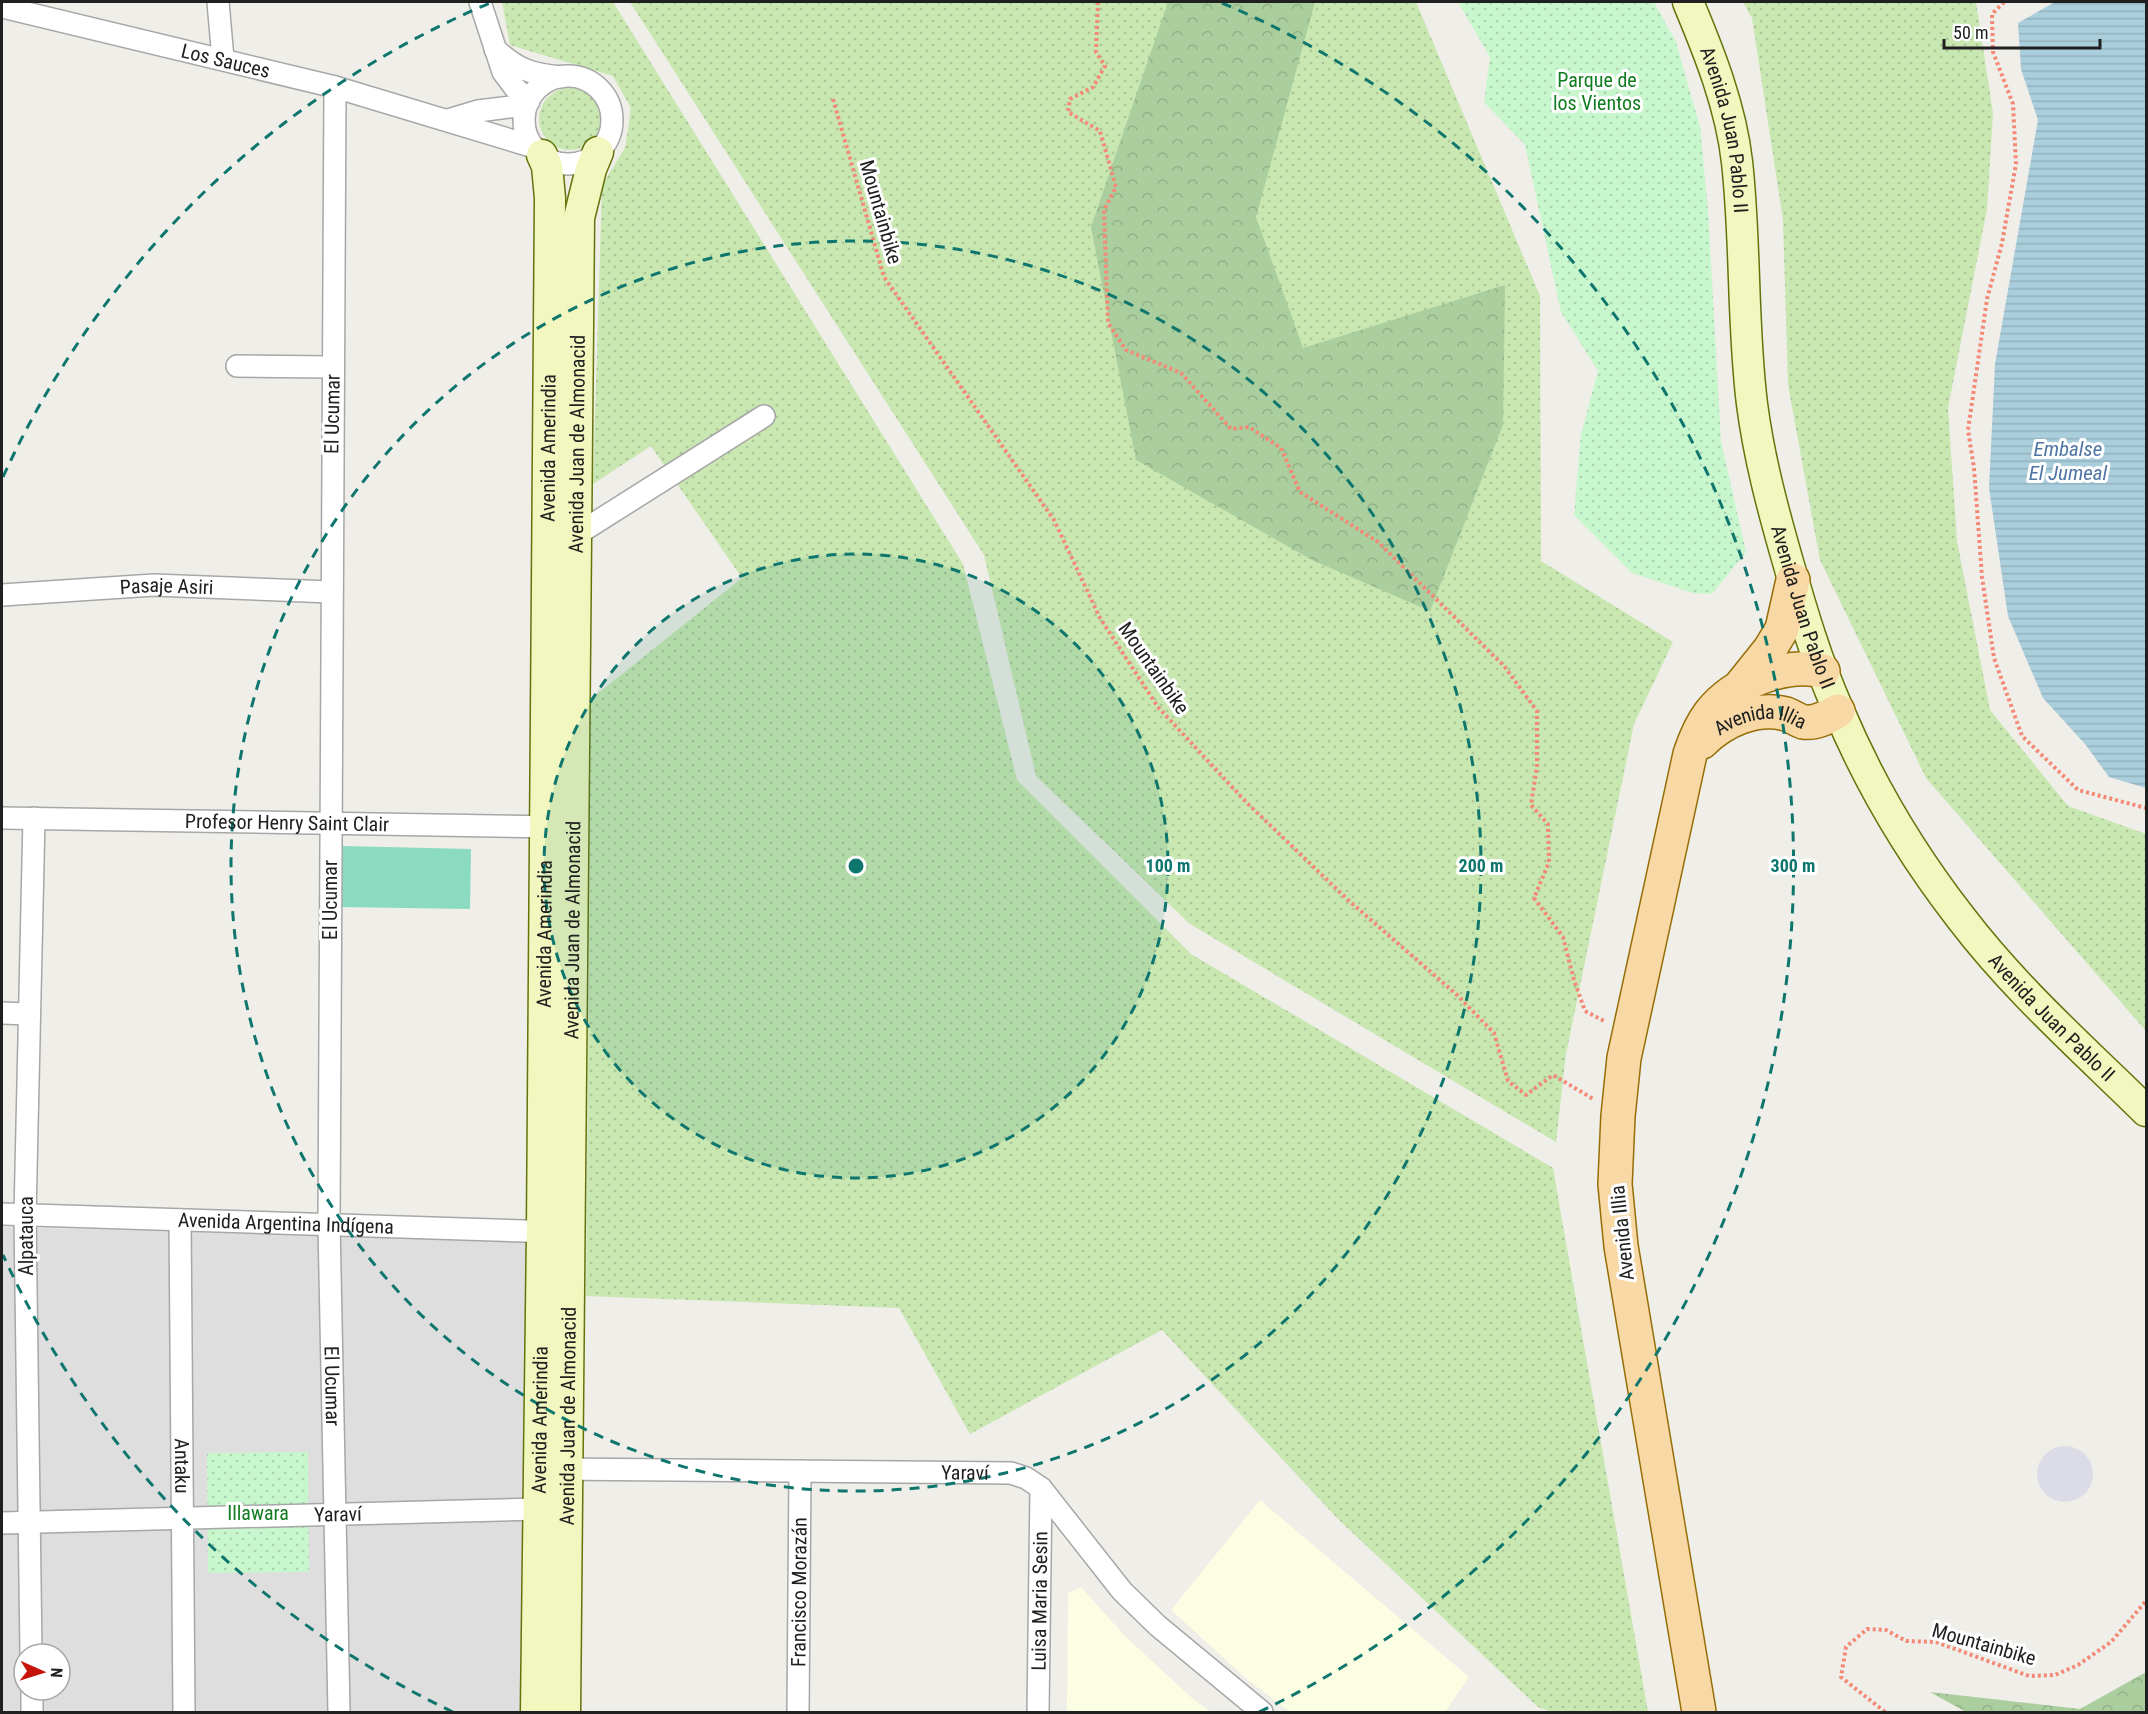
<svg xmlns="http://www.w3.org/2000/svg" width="2148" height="1714" font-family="'Roboto Condensed',sans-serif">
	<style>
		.residential { fill: #dedede; fill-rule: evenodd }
		.education { fill: #fcfee3 }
		.grass { fill: url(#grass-dots) }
		.forest { fill: url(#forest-crowns) }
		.park { fill: url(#park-dots) }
		.pitch { fill: #8adbc0 }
		.plaza { fill: #dcdce6 }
		.water { fill: url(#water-rules) }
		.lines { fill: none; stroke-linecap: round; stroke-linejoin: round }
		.street-casing { stroke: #a7a7a7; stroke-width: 24 }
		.secondary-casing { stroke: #63740b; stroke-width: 33 }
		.primary-casing { stroke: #956e08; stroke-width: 36 }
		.path { stroke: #f38976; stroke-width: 4; stroke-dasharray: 3 3; stroke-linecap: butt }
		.street { stroke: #fff; stroke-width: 21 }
		.secondary { stroke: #f1f7bf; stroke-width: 30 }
		.primary { stroke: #f8d8a5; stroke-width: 33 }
		.ring { fill: none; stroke: #0f766e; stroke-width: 3; stroke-dasharray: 10 8 }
		.labels { text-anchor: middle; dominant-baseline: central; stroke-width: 6; stroke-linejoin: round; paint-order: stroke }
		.street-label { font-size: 20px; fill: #202020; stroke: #fff }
		.park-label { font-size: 20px; fill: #117c20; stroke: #fff }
		.water-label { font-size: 21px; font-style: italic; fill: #4e75a4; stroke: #fff }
		.centre { fill: #0f766e; stroke: #fff; stroke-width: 3 }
		.ring-label { font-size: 18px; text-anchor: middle; font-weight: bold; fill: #0f766e; stroke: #fff; stroke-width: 6; stroke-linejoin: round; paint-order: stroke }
	</style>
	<defs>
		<pattern id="grass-dots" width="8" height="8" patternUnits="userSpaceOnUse" patternTransform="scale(1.5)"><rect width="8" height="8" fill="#c9e7b1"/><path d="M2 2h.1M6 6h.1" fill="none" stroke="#acc698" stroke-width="1.8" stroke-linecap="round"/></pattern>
		<pattern id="forest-crowns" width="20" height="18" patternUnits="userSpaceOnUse" patternTransform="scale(1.5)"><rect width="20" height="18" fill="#aace9e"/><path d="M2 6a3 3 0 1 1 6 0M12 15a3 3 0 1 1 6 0" fill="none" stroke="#92b188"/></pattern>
		<pattern id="park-dots" width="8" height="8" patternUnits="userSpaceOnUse" patternTransform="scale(1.5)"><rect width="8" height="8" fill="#c8f7ce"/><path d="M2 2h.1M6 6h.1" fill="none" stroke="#acd3b1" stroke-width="1.8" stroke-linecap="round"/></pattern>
		<pattern id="water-rules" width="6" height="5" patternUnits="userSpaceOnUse" patternTransform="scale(1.5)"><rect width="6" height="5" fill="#aacedc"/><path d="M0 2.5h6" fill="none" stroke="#92b1bc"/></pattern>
	</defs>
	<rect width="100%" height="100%" fill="#f0eee8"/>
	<path class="residential" d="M2 1227 529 1241 521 1712H2ZM24 1654H60V1690H24Z"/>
	<g class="education">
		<polygon points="1260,1500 1469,1677 1445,1712 1290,1712 1248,1680 1171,1610"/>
		<polygon points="1081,1587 1126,1637 1193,1699 1211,1712 1067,1712 1068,1593"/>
	</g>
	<g class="grass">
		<polygon points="502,2 613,2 963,564 1017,780 1191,954 1553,1168 1648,1712 1552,1712 1538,1707 1338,1519 1162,1330 970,1434 899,1308 586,1296 591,699 742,578 651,446 593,484 602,185 625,148 631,108 613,76 510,45"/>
		<polygon points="630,2 1416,2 1540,296 1541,561 1673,642 1634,724 1566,1054 1556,1142 1190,924 1036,776 984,555"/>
		<polygon points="1743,2 1976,2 1993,113 1987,209 1948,408 1957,541 1990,710 2068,806 2146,834 2146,1031 1926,778 1820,560 1788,385 1783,220 1752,18"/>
		<circle cx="570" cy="119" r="31"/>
	</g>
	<g class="forest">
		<polygon points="1168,2 1315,2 1256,217 1303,348 1505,285 1503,425 1430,611 1312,560 1136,460 1091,227"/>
		<polygon points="2146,1672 2146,1712 1966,1712 1930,1692 2080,1709"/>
	</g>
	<g class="park">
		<polygon points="1458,2 1654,2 1676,42 1700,127 1708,210 1721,441 1746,552 1712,594 1693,593 1632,573 1574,515 1581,434 1598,371 1561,312 1525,145 1484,102 1490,57"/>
		<polygon points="308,1452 309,1572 208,1573 207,1453"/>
	</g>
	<polygon class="pitch" points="342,846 471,849 470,909 341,907"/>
	<circle class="plaza" cx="2065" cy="1474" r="28"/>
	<polygon class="water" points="2055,2 2146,2 2146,788 2109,777 2085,744 2043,698 2008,616 1989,488 1995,364 2038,120 2021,69 2018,23"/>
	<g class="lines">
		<defs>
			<g id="street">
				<polyline points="218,2 223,59"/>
				<polyline points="480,2 503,72 515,88 529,101"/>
				<path id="s1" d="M2 7 335 87 534 147"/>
				<path d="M495 49C518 70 531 74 561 77"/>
				<circle cx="568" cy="120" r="44"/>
				<path id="s2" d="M335 87 329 1224 339 1712"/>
				<polyline points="448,120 478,111 526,105"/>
				<polyline points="237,366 333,367"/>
				<polyline points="576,535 764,416"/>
				<path id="s3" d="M2 595 154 585 331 592"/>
				<path id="s4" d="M2 818 559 827"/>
				<polyline points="2,1013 29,1014"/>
				<path id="s5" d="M2 1214 556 1232"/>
				<path id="s6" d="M180 1220 184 1712"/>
				<path id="s7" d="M555 1469 1011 1473 1026 1478 1041 1488 1122 1591 1158 1626 1262 1712"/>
				<path id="s8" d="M2 1523 538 1509"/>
				<polyline points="31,1654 25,1215 34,818"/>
				<polyline points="32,1690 32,1712"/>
				<path id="s9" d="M798 1712 800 1471"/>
				<path id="s10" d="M1038 1712 1041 1488"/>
			</g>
			<g id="secondary">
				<path id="s11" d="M1688 2C1709 52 1731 107 1737 162 1746 242 1742 324 1752 404 1759 458 1773 510 1788 562 1802 611 1817 662 1838 709 1869 783 1912 855 1961 918 2015 989 2083 1049 2146 1111"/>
				<path id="s12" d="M536 1712 542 1231 550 198 547 166 542 155"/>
				<path id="s13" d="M565 1712 579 218 591 169 598 152"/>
			</g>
			<g id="primary">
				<polyline points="1742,684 1770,649 1782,629 1793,580"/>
				<path id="s14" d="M1702 742C1723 721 1756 706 1786 714 1792 716 1797 720 1803 722 1816 724 1828 717 1838 711"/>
				<path d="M1699 1712 1621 1246 1615 1184 1618 1116 1624 1058 1690 754C1695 739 1700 726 1710 713 1734 682 1786 662 1823 671"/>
			</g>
		</defs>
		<use href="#street" class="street-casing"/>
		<use href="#secondary" class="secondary-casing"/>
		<use href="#primary" class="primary-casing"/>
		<g class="path">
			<polyline points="1098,2 1096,52 1105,66 1093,87 1070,99 1068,112 1100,131 1116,187 1104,210 1108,323 1126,350 1181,373 1231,429 1249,427 1281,448 1300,492 1378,542 1504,666 1537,711 1537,766 1531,805 1548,824 1549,862 1534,898 1563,937 1574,980 1585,1011 1606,1022"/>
			<polyline points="2004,2 1992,14 1993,52 2013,104 2016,164 2002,243 1987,299 1968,430 1974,468 1982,577 1994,658 2022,736 2078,790 2146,808"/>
			<polyline points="833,99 884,277 1054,520 1100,618 1158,707 1246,802 1348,900 1456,994 1494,1033 1508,1081 1526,1095 1553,1075 1595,1100"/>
			<polyline points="1885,1712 1841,1677 1846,1647 1867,1629 1886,1630 1906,1641 1936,1642 2029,1676 2055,1675 2078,1665 2111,1642 2146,1601"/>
		</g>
		<use href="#street" class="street"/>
		<use href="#secondary" class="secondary"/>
		<use href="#primary" class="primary"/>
	</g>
	<circle cx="856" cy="866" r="312" fill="#0f766e" fill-opacity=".12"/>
	<g class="ring">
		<circle cx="856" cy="866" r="312"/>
		<circle cx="856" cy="866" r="625"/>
		<path d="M453 1712A937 937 0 0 1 3 1255M3 477A937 937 0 0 1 490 3M1222 3A937 937 0 0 1 1259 1712"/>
	</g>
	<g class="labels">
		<g class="street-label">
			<text stroke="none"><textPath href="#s1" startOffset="230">Los Sauces</textPath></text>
			<text stroke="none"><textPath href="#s11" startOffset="134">Avenida Juan Pablo II</textPath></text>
			<text transform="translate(881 212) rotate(74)">Mountainbike</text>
			<text transform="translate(332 414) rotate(-89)">El Ucumar</text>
			<text stroke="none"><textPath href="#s13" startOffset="1268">Avenida Juan de Almonacid</textPath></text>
			<text stroke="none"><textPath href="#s12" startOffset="1264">Avenida Amerindia</textPath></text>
			<text stroke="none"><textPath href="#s3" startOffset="165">Pasaje Asiri</textPath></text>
			<text stroke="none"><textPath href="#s11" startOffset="620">Avenida Juan Pablo II</textPath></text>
			<text transform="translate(1154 668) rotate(55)">Mountainbike</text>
			<text stroke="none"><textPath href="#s14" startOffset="66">Avenida Illia</textPath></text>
			<text stroke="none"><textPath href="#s4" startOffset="285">Profesor Henry Saint Clair</textPath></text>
			<text transform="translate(330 900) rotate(-90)">El Ucumar</text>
			<text stroke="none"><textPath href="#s13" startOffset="782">Avenida Juan de Almonacid</textPath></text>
			<text stroke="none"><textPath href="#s12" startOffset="778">Avenida Amerindia</textPath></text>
			<text stroke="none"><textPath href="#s11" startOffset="1106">Avenida Juan Pablo II</textPath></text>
			<text stroke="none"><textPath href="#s5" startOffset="284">Avenida Argentina Indígena</textPath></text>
			<text transform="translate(1622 1233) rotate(-96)">Avenida Illia</text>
			<text transform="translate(26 1236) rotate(-90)">Alpatauca</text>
			<text stroke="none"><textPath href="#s2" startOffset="1299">El Ucumar</textPath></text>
			<text stroke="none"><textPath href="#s13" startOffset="296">Avenida Juan de Almonacid</textPath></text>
			<text stroke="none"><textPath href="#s12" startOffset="292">Avenida Amerindia</textPath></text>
			<text stroke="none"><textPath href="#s6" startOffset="246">Antaku</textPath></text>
			<text stroke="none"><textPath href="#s7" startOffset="410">Yaraví</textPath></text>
			<text stroke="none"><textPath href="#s8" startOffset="336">Yaraví</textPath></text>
			<text stroke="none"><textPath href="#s9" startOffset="120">Francisco Morazán</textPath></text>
			<text stroke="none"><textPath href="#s10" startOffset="111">Luisa Maria Sesin</textPath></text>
			<text transform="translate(1984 1644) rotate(16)">Mountainbike</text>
		</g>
		<g class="park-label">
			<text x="1597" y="80">Parque de<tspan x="1597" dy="23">los Vientos</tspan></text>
			<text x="258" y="1513">Illawara</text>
		</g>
		<g class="water-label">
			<text x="2068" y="449">Embalse<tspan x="2068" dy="24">El Jumeal</tspan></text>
		</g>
	</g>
	<circle cx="856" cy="866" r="9" class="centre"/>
	<g class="ring-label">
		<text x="1168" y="872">100 m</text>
		<text x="1481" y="872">200 m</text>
		<text x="1793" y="872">300 m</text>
	</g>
	<rect width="2148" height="1714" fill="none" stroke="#202020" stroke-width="6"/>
	<g transform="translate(42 1672) rotate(93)"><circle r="28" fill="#ffffff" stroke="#a6a6a6" stroke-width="1.5"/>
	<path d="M0-4.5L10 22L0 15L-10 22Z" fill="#c7140a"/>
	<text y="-9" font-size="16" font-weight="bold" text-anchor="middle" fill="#202020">N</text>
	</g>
	<path d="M1944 39v9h156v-9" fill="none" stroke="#202020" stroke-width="3"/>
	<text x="1953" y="39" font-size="18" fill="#202020" stroke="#ffffff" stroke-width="4.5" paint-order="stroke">50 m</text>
</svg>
